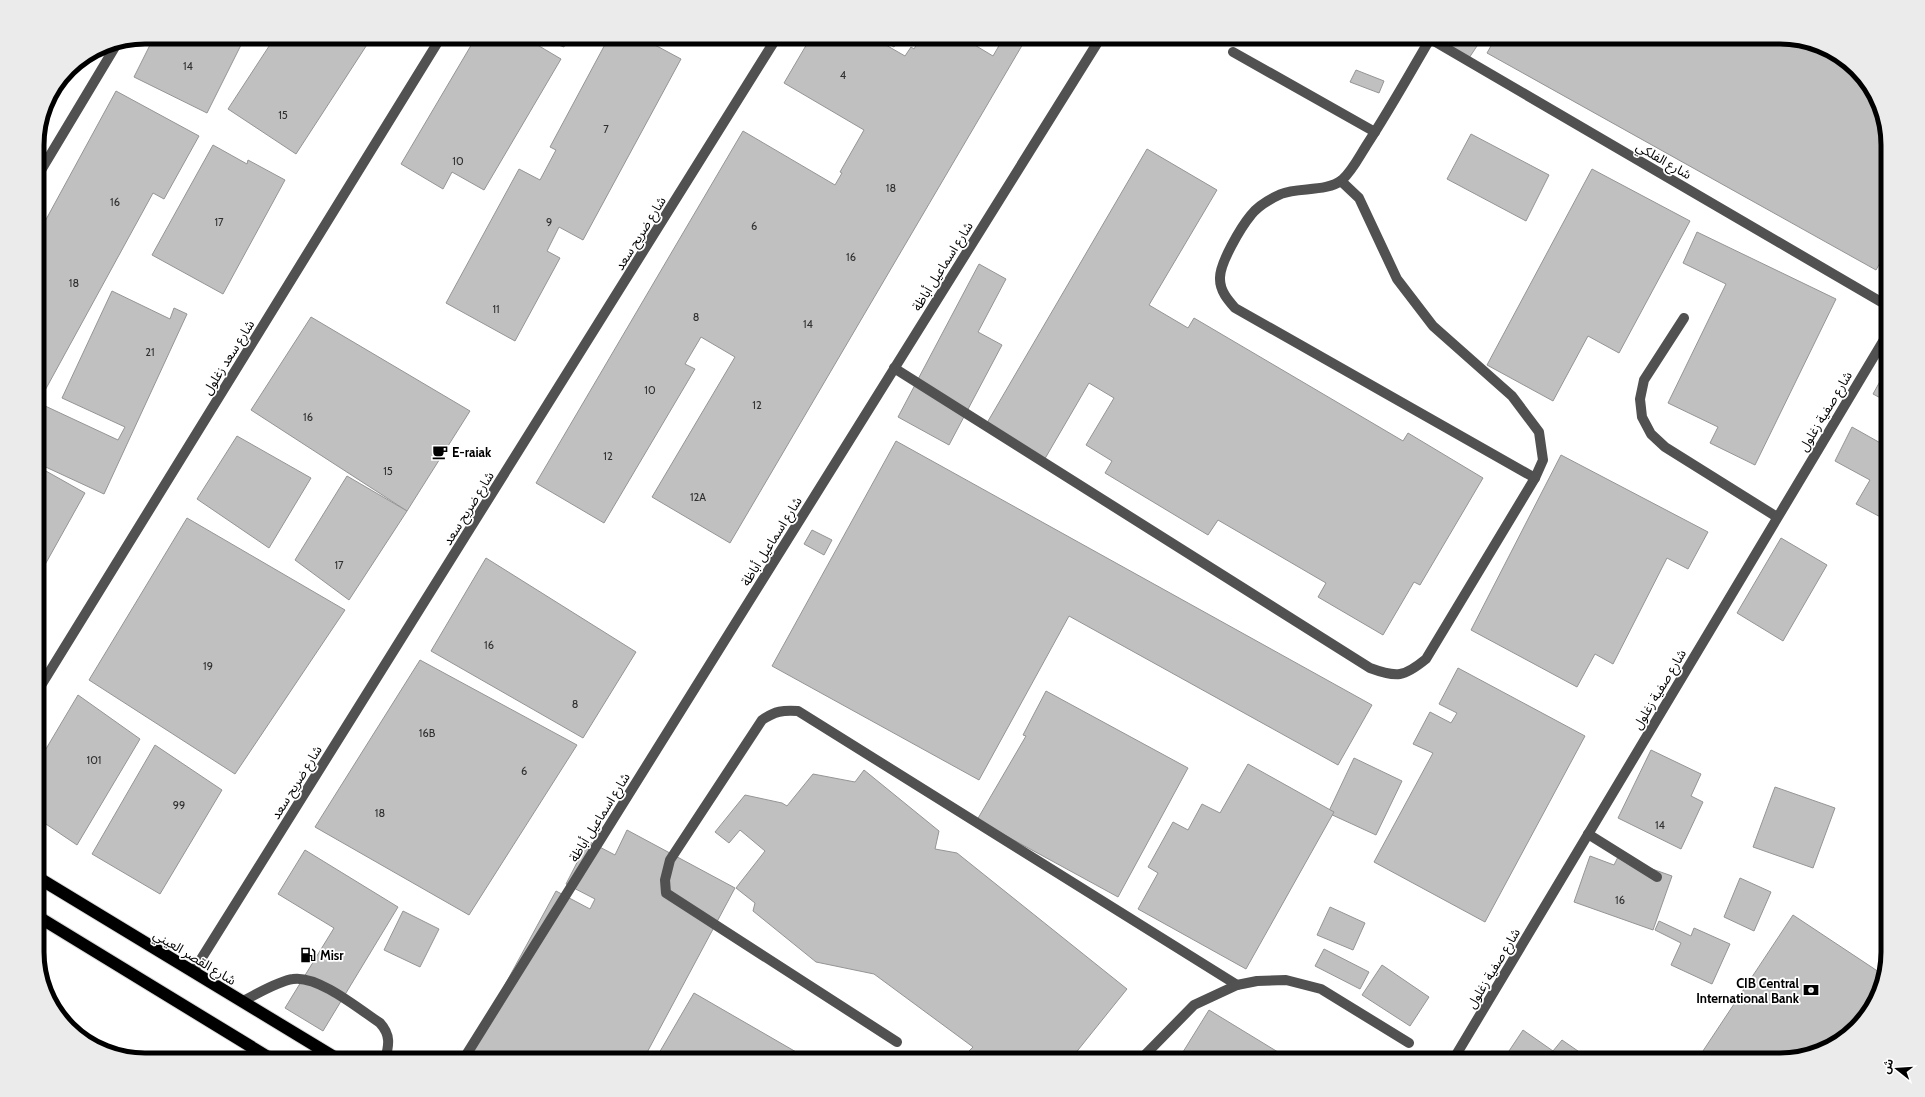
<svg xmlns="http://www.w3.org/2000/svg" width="1925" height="1097" font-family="Cabin,'Noto Sans Arabic',sans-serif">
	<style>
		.building { fill: #c0c0c0; stroke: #959595 }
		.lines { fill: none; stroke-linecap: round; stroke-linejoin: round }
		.highway-casing { stroke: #dbdbdb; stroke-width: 14 }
		.minor { stroke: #515151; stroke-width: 10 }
		.highway { stroke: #000; stroke-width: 12 }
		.labels { text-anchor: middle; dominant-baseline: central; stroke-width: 3.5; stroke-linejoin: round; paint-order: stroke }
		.number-label { font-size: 11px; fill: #303030 }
		.street-label { font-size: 13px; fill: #000; stroke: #fff }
		.poi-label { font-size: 13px; font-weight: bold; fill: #000; stroke: #fff; text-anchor: start }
		.rim { fill: none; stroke: #000; stroke-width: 5 }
	</style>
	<rect width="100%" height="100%" fill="#fff"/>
	<g class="building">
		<polygon points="154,37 245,37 207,113 134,77"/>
		<polygon points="275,37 372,37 296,154 228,109"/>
		<polygon points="476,37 524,37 561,59 484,190 452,172 443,189 401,164"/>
		<polygon points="536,37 568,37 564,47"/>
		<polygon points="609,37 640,37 681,59 583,240 559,227 547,251 560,258 515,341 446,303 519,169 540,180 556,150 550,147"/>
		<polygon points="811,37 872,37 905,56 911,47 914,49 921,37 975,37 977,38 973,44 993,56 1004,37 1027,37 730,543 652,497 735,357 701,337 685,364 695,369 604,523 536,483 743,131 835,185 842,173 840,172 864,130 784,83"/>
		<polygon points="877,37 899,37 894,47"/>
		<polygon points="1429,37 1483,37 1467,61"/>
		<polygon points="1496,37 1780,37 1834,51 1873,91 1888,138 1888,249 1876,270 1487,53"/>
		<polygon points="1356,70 1384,81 1379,93 1350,82"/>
		<polygon points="116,91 199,136 164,199 153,193 37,405 37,236"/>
		<polygon points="1471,134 1549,175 1526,221 1447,179"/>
		<polygon points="213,145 247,164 248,160 285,180 223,294 152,255"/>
		<polygon points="1147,149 1217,190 1149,305 1188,328 1194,318 1403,441 1408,433 1483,478 1420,585 1414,582 1383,635 1318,597 1326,583 1218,520 1208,535 1105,473 1112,461 1086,445 1114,398 1089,383 1043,462 984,428"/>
		<polygon points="1592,169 1690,221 1619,353 1588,336 1553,401 1487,365"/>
		<polygon points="1697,232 1836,299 1755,465 1710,443 1718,427 1668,403 1726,284 1683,263"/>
		<polygon points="979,264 1006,279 978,332 1002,345 949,445 898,417"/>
		<polygon points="112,291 170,319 174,308 187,314 104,494 37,463 37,418 43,405 118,440 125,427 62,398"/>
		<polygon points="311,317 470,411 407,511 251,410"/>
		<polygon points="1888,367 1888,402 1873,394"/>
		<polygon points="1852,427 1884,445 1888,438 1888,521 1856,504 1870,480 1835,461"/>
		<polygon points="237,436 311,478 269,548 197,499"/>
		<polygon points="896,441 1372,705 1338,765 1069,616 979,780 772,666"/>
		<polygon points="1561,455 1708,532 1688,569 1667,558 1613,664 1595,654 1577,687 1471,630"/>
		<polygon points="37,466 85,493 37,579"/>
		<polygon points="347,476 407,511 349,600 295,560"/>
		<polygon points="187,518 345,610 235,774 89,680"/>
		<polygon points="812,530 832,540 824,555 804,544"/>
		<polygon points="1781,538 1827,565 1783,641 1737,613"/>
		<polygon points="486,558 636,652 583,738 431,651"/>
		<polygon points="420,660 577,745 469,915 315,827"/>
		<polygon points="1458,668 1585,736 1485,922 1374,862 1433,753 1413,744 1430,712 1451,723 1457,713 1439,704"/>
		<polygon points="1046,691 1188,768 1118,897 977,820 1026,736 1023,735"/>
		<polygon points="78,695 140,739 77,845 37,818 37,764"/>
		<polygon points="155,745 222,790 160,894 92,854"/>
		<polygon points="1651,750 1701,774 1691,796 1703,802 1681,849 1618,818"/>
		<polygon points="1354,758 1402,781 1376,835 1328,813"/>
		<polygon points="1248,764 1334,812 1246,969 1138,909 1158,873 1148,867 1173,822 1188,830 1202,804 1220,813"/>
		<polygon points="864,770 939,831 935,849 957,853 1127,989 1070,1060 960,1060 973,1047 874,974 816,962 753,911 755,903 736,888 765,851 740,830 729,843 715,832 745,795 782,803 787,806 813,774 855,782"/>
		<polygon points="1775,787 1835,808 1813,868 1753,847"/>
		<polygon points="627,830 735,888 643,1060 464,1060 556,891 590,909 595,899 566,884 588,841 615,855"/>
		<polygon points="305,850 398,907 323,1031 285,1008 334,928 278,894"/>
		<polygon points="1590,856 1614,865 1618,857 1672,876 1653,930 1574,902"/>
		<polygon points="1740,878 1771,892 1754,931 1724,917"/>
		<polygon points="1330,907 1365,923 1353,950 1317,935"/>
		<polygon points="403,911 439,929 420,967 384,950"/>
		<polygon points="1793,915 1882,974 1874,1006 1834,1045 1780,1060 1697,1060"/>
		<polygon points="1659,921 1691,936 1694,928 1730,944 1712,984 1671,965 1681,943 1655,930"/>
		<polygon points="1324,949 1369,972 1360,989 1315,966"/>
		<polygon points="1382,965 1429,997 1410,1026 1362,995"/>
		<polygon points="694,993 810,1060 655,1060"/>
		<polygon points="1209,1010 1291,1060 1178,1060"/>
		<polygon points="67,1022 116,1052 91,1046"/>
		<polygon points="1523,1030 1553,1051 1562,1040 1591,1060 1503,1060"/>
	</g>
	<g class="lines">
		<defs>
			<g id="highway">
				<polyline points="37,877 339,1060"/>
				<polyline points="37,916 273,1060"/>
			</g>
		</defs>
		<use href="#highway" class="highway-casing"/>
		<g class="minor">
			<polyline points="1427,37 1888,306"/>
			<path d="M1430 39C1409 75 1389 111 1366 146 1359 157 1352 171 1342 180 1327 192 1298 187 1281 194 1270 199 1258 206 1251 215 1241 227 1219 264 1220 279 1220 291 1228 300 1235 308L1535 478"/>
			<polyline points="1233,52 1375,132"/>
			<polyline points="37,177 118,42"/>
			<polyline points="1684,318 1644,380 1640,399 1642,417 1651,434 1665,447 1777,517"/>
			<path d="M894 368 1370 668C1397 678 1404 677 1426 659L1535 478 1543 460 1539 432 1512 396 1433 326 1397 279 1359 198 1341 181"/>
			<polyline points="37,692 441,37"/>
			<polyline points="1588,834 1657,877"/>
			<polyline points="193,972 777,37"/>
			<path d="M243 1001C257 994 278 981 293 979 318 975 359 1009 380 1023 391 1035 389 1045 385 1060"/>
			<path d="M897 1042 666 893 665 880 670 860 762 720C775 711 783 710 798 711L1237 985"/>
			<polyline points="463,1060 1101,37"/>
			<polyline points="1140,1060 1194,1005 1237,985 1257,981 1286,980 1321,989 1409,1043"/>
			<polyline points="1453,1060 1888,333"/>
		</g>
		<use href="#highway" class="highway"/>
	</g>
	<defs>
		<symbol id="cafe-bare" viewBox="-9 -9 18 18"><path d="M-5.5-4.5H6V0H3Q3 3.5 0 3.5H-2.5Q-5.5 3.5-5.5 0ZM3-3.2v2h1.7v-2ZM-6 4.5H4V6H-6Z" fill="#000" stroke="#fff" stroke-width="2.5" paint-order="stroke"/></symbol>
		<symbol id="fuel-bare" viewBox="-9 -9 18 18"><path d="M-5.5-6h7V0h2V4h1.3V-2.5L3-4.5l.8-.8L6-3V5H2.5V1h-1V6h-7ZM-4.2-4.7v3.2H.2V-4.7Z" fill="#000" stroke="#fff" stroke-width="2.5" paint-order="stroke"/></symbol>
		<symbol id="bank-bare" viewBox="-9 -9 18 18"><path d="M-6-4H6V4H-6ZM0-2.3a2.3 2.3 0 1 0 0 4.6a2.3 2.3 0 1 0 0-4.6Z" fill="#000" stroke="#fff" stroke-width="2.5" paint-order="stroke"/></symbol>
	</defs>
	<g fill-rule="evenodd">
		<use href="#cafe-bare" x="429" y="441" width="22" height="22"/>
		<use href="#fuel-bare" x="297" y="944" width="22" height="22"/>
		<use href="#bank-bare" x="1800" y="979" width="22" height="22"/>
	</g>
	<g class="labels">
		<g class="number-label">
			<text x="188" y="66">14</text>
			<text x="843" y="75">4</text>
			<text x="283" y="115">15</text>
			<text x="606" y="129">7</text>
			<text x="458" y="161">10</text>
			<text x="891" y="188">18</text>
			<text x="115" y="202">16</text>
			<text x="219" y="222">17</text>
			<text x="549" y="222">9</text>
			<text x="754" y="226">6</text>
			<text x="851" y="257">16</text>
			<text x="74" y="283">18</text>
			<text x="496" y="309">11</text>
			<text x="696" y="317">8</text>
			<text x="808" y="324">14</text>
			<text x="150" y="352">21</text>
			<text x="650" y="390">10</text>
			<text x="757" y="405">12</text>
			<text x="308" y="417">16</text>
			<text x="608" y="456">12</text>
			<text x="388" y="471">15</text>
			<text x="698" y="497">12A</text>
			<text x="339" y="565">17</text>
			<text x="489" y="645">16</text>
			<text x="208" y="666">19</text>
			<text x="575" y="704">8</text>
			<text x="427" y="733">16B</text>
			<text x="94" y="760">101</text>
			<text x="524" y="771">6</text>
			<text x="179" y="805">99</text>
			<text x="380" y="813">18</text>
			<text x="1660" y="825">14</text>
			<text x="1620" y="900">16</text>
		</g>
		<g class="street-label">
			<text transform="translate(1664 160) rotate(30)">شارع الفلكي</text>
			<text transform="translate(640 233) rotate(-58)">شارع ضريح سعد</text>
			<text transform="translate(942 266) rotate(-58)">شارع اسماعيل أباظة</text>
			<text transform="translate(228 357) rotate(-58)">شارع سعد زغلول</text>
			<text transform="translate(1825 411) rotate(-59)">شارع صفية زغلول</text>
			<text transform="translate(468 508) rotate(-58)">شارع ضريح سعد</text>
			<text transform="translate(771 541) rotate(-58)">شارع اسماعيل أباظة</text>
			<text transform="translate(1659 689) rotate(-59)">شارع صفية زغلول</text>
			<text transform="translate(296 782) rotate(-58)">شارع ضريح سعد</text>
			<text transform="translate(599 817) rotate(-58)">شارع اسماعيل أباظة</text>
			<text transform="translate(195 957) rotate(31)">شارع القصر العيني</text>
			<text transform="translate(1493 968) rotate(-59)">شارع صفية زغلول</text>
		</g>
		<g class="poi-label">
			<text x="452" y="452">E-raiak</text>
			<text x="320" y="955">Misr</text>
			<text x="1799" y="983" text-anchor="end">CIB Central<tspan x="1799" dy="15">International Bank</tspan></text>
		</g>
	</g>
	<path d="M0 0H1925V1097H0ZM145 44H1780A101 101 0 0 1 1881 145V952A101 101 0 0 1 1780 1053H145A101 101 0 0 1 44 952V145A101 101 0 0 1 145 44Z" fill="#ebebeb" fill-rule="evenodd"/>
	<path class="rim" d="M145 44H1780A101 101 0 0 1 1881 145V952A101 101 0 0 1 1780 1053H145A101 101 0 0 1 44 952V145A101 101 0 0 1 145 44Z"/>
	<g transform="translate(1897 1069) rotate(287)" stroke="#ffffff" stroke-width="3" paint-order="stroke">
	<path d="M0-3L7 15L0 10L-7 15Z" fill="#000000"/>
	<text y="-6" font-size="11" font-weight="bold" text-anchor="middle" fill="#000000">ش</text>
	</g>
</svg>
